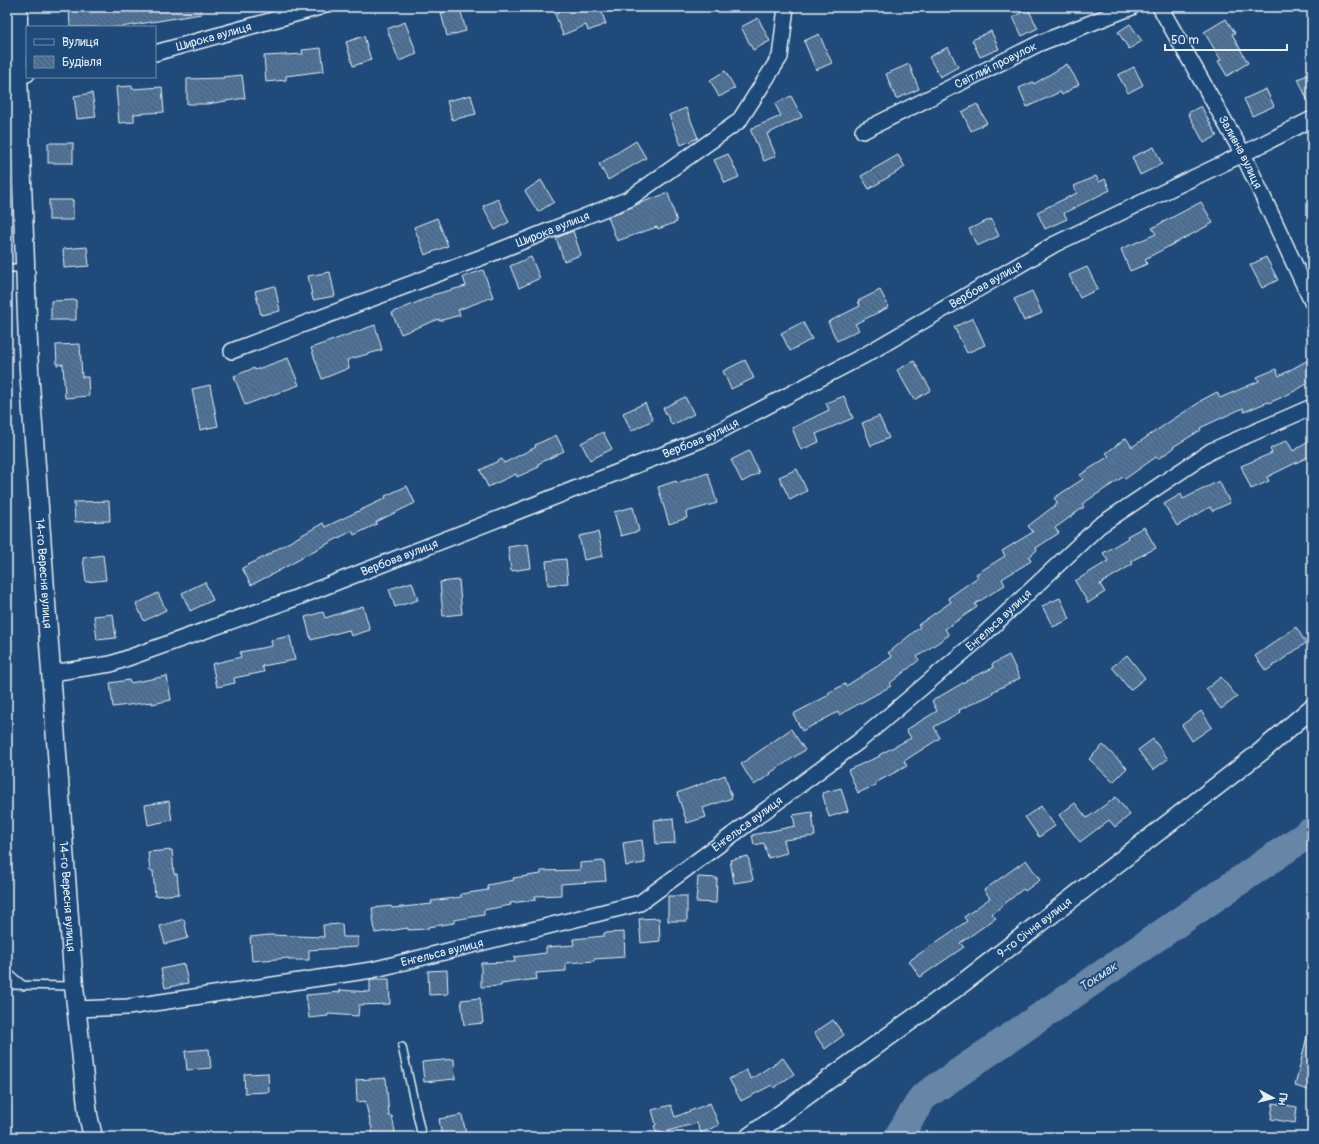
<svg xmlns="http://www.w3.org/2000/svg" width="1319" height="1144" font-family="Pangolin,sans-serif">
	<style>
		.lines { fill: none; stroke-linecap: round; stroke-linejoin: round }
		.river { stroke: #6685a7; stroke-width: 29 }
		.building { fill: url(#building-back-hatch); stroke: #e8f1f8 }
		.service-casing { stroke: #e8f1f8; stroke-width: 10 }
		.minor-casing { stroke: #e8f1f8; stroke-width: 18 }
		.tertiary-casing { stroke: #e8f1f8; stroke-width: 21 }
		.service { stroke: #1f4a7a; stroke-width: 7 }
		.minor { stroke: #1f4a7a; stroke-width: 15 }
		.tertiary { stroke: #1f4a7a; stroke-width: 18 }
		.labels { text-anchor: middle; dominant-baseline: central; stroke-width: 4; stroke-linejoin: round; paint-order: stroke }
		.street-label { font-size: 12px; fill: #e8f1f8; stroke: #1f4a7a }
		.water-label { font-size: 13px; font-style: italic; fill: #d4e1ec; stroke: #1f4a7a }
	</style>
	<defs>
		<pattern id="building-back-hatch" width="6" height="6" patternUnits="userSpaceOnUse"><rect width="6" height="6" fill="#517399"/><path d="M-1 5l2 2M0 0l6 6M5-1l2 2" fill="none" stroke="#4c5e72"/></pattern>
	</defs>
	<rect width="100%" height="100%" fill="#1f4a7a"/>
	<filter id="ink" filterUnits="userSpaceOnUse"><feTurbulence type="fractalNoise" baseFrequency=".025" numOctaves="2"/><feDisplacementMap in="SourceGraphic" scale="8" xChannelSelector="R" yChannelSelector="G"/><feConvolveMatrix kernelMatrix="1 2 1 2 8 2 1 2 1" color-interpolation-filters="sRGB"/></filter>
	<g filter="url(#ink)">
		<g class="lines">
			<polyline class="river" points="898,1137 923,1097 1312,831"/>
		</g>
		<g class="building">
			<polygon points="69,7 201,7 201,14 121,27 70,27"/>
			<polygon points="564,7 600,7 606,24 588,31 586,25 563,35 554,11"/>
			<polygon points="460,8 466,31 447,36 441,13"/>
			<polygon points="1028,9 1038,28 1022,36 1013,17"/>
			<polygon points="758,18 770,41 753,50 741,27"/>
			<polygon points="1226,19 1235,33 1232,34 1248,63 1227,76 1218,61 1221,60 1204,32"/>
			<polygon points="405,22 417,54 399,61 387,29"/>
			<polygon points="1130,24 1142,41 1129,49 1118,32"/>
			<polygon points="991,31 999,49 980,57 972,40"/>
			<polygon points="819,34 832,63 816,70 804,41"/>
			<polygon points="364,36 371,60 353,66 346,42"/>
			<polygon points="948,47 958,67 940,77 929,57"/>
			<polygon points="321,48 324,71 286,76 286,80 266,82 264,56 303,54 302,50"/>
			<polygon points="909,64 919,89 896,99 886,74"/>
			<polygon points="1067,64 1079,84 1062,95 1060,92 1027,107 1019,88 1033,82 1034,84"/>
			<polygon points="1134,67 1143,85 1128,93 1118,75"/>
			<polygon points="725,71 735,88 719,97 710,80"/>
			<polygon points="1312,73 1312,110 1298,79"/>
			<polygon points="242,75 245,98 207,104 187,104 187,79 224,78 223,77"/>
			<polygon points="132,86 132,89 162,87 164,112 134,114 134,122 119,123 116,87"/>
			<polygon points="1266,89 1274,106 1252,116 1244,99"/>
			<polygon points="92,93 96,117 77,119 74,96"/>
			<polygon points="471,95 476,114 452,120 447,101"/>
			<polygon points="791,96 802,117 767,134 776,156 764,161 750,129 781,116 775,104"/>
			<polygon points="977,104 987,123 971,131 962,112"/>
			<polygon points="1201,106 1217,136 1204,143 1188,113"/>
			<polygon points="686,108 698,138 681,145 669,115"/>
			<polygon points="636,141 646,158 608,180 599,164"/>
			<rect x="48" y="143" width="25" height="20"/>
			<polygon points="1154,147 1162,164 1140,175 1132,157"/>
			<polygon points="728,154 739,177 725,183 714,160"/>
			<polygon points="898,155 905,167 869,189 861,176"/>
			<polygon points="1096,176 1099,182 1105,179 1110,190 1064,213 1067,219 1045,229 1037,212 1077,193 1074,186"/>
			<polygon points="541,180 554,202 538,212 525,191"/>
			<polygon points="668,193 677,222 658,229 657,227 617,241 608,217 632,207 640,203"/>
			<polygon points="498,199 509,222 495,230 483,206"/>
			<rect x="49" y="200" width="24" height="20"/>
			<polygon points="1201,202 1213,223 1145,259 1147,264 1130,271 1121,249 1156,234 1152,228"/>
			<polygon points="437,218 448,246 425,255 414,227"/>
			<polygon points="991,219 999,236 977,246 969,229"/>
			<polygon points="573,231 581,255 564,261 556,238"/>
			<polygon points="87,247 89,266 64,268 63,249"/>
			<polygon points="531,257 540,278 519,288 510,266"/>
			<polygon points="1266,257 1278,280 1262,288 1250,265"/>
			<polygon points="1087,267 1098,289 1080,298 1069,275"/>
			<polygon points="483,270 493,297 458,310 460,315 439,321 439,319 401,334 392,313 432,296 432,295 466,286 463,277"/>
			<polygon points="330,272 335,296 313,300 308,276"/>
			<polygon points="275,286 280,311 261,315 255,291"/>
			<polygon points="880,290 889,307 855,324 859,330 837,341 828,322 860,306 858,301"/>
			<polygon points="1032,291 1042,313 1024,321 1014,299"/>
			<polygon points="76,300 76,320 51,320 51,301"/>
			<polygon points="973,318 985,345 967,353 954,327"/>
			<polygon points="803,322 812,339 790,351 781,333"/>
			<polygon points="375,325 382,350 347,360 349,368 322,379 311,348"/>
			<polygon points="80,344 82,377 88,377 89,396 65,398 63,364 57,365 56,345"/>
			<polygon points="288,358 299,385 245,405 234,376 254,368 255,370"/>
			<polygon points="1312,358 1312,381 1293,392 1269,403 1268,402 1244,412 1243,408 1200,428 1201,430 1173,447 1174,448 1158,459 1156,457 1125,479 1123,477 1082,504 1084,507 1055,528 1059,533 1036,548 1037,550 1029,557 1031,561 1002,579 1005,585 975,604 977,607 945,629 949,635 917,657 919,660 889,684 891,686 839,715 838,712 802,731 793,714 829,695 828,693 845,684 846,686 892,657 888,653 920,627 918,625 951,602 948,598 978,577 976,574 1005,556 1002,551 1033,532 1028,526 1058,503 1054,498 1083,479 1080,475 1109,456 1106,453 1126,438 1132,447 1172,420 1200,402 1200,401 1217,392 1220,398 1259,381 1257,377 1276,369 1279,376"/>
			<polygon points="745,360 754,378 731,389 723,371"/>
			<polygon points="914,361 931,390 914,400 897,370"/>
			<polygon points="210,385 218,426 200,430 192,389"/>
			<polygon points="844,396 853,418 816,434 819,442 801,450 792,428 829,410 826,403"/>
			<polygon points="685,397 694,414 672,425 663,408"/>
			<polygon points="645,403 653,420 631,431 623,413"/>
			<polygon points="879,416 889,438 871,446 862,423"/>
			<polygon points="603,432 612,449 590,460 581,443"/>
			<polygon points="556,435 564,451 538,464 539,467 517,477 516,474 488,487 480,470 502,459 504,463 536,447 535,445"/>
			<polygon points="1287,440 1293,451 1312,440 1312,455 1267,477 1269,481 1251,489 1241,466 1272,453 1270,449"/>
			<polygon points="749,451 759,473 742,482 731,460"/>
			<polygon points="797,469 807,491 790,500 779,477"/>
			<polygon points="708,473 717,503 686,512 687,518 669,524 658,487 676,481 677,483"/>
			<polygon points="1219,481 1230,503 1212,511 1210,507 1177,526 1164,504 1181,494 1183,499"/>
			<polygon points="407,486 415,503 376,522 377,524 354,535 352,531 302,557 302,558 273,574 251,585 242,568 272,553 272,552 323,523 325,527 386,498 385,496"/>
			<polygon points="109,501 110,521 75,522 74,502"/>
			<polygon points="633,507 639,531 621,536 614,512"/>
			<polygon points="1144,527 1156,548 1131,561 1133,564 1100,584 1105,592 1088,603 1075,581 1108,561 1103,553 1128,538 1127,536"/>
			<polygon points="598,532 603,556 584,560 579,536"/>
			<polygon points="528,544 531,568 511,571 508,547"/>
			<polygon points="103,555 106,580 86,582 83,558"/>
			<polygon points="566,559 568,583 548,585 546,561"/>
			<polygon points="459,580 462,614 443,616 440,582"/>
			<polygon points="205,582 213,600 190,611 182,593"/>
			<polygon points="412,582 418,600 395,607 389,589"/>
			<polygon points="158,593 166,610 144,621 136,604"/>
			<polygon points="1060,598 1070,619 1053,627 1042,606"/>
			<polygon points="363,606 370,630 351,636 349,630 311,640 305,617 323,612 325,618"/>
			<polygon points="113,614 116,638 97,640 94,616"/>
			<polygon points="1296,627 1306,643 1266,671 1255,656"/>
			<polygon points="290,636 295,660 262,666 264,672 234,678 235,683 217,687 212,664 241,657 240,652 272,646 271,640"/>
			<polygon points="1009,655 1020,678 992,692 993,694 959,710 960,712 934,727 940,738 904,761 907,766 875,783 876,785 858,793 848,770 880,756 879,755 911,738 906,730 937,711 932,701 966,681 966,680 993,668 992,664"/>
			<polygon points="1127,655 1145,678 1130,690 1112,667"/>
			<polygon points="167,676 171,700 152,704 152,702 113,707 110,683 129,680 130,683"/>
			<polygon points="1221,677 1237,697 1221,709 1206,689"/>
			<polygon points="1201,711 1212,727 1192,741 1182,725"/>
			<polygon points="791,729 805,750 770,773 771,774 754,785 741,764"/>
			<polygon points="1153,739 1168,759 1153,770 1138,750"/>
			<polygon points="1103,745 1127,768 1113,782 1089,759"/>
			<polygon points="725,775 732,798 703,808 706,817 687,823 677,793"/>
			<polygon points="841,788 848,811 829,817 822,793"/>
			<polygon points="1116,797 1130,815 1115,827 1109,820 1080,842 1059,815 1075,803 1087,818"/>
			<polygon points="169,801 172,820 148,825 145,805"/>
			<polygon points="1041,806 1055,826 1039,837 1025,817"/>
			<polygon points="812,812 815,836 784,840 787,853 768,858 764,843 754,845 752,835 795,826 793,815"/>
			<polygon points="673,818 675,843 656,844 654,820"/>
			<polygon points="642,840 645,863 626,866 623,843"/>
			<polygon points="172,850 174,874 177,874 179,894 155,896 153,871 150,871 148,852"/>
			<polygon points="748,856 753,880 734,883 730,860"/>
			<polygon points="1026,860 1040,880 1025,891 1023,889 992,914 996,918 960,943 964,947 920,977 909,961 967,921 964,917 990,898 984,890"/>
			<polygon points="604,861 606,881 561,884 561,895 535,896 536,900 510,903 511,905 484,910 484,915 454,920 454,923 428,927 428,929 408,930 408,928 375,933 372,908 391,906 392,908 432,904 431,901 461,897 461,894 488,890 487,885 514,880 513,878 541,874 541,871 580,870 580,863"/>
			<polygon points="698,877 717,878 716,903 696,902"/>
			<rect x="668" y="896" width="19" height="25"/>
			<polygon points="659,918 660,941 641,943 639,919"/>
			<polygon points="184,919 188,938 165,944 160,926"/>
			<polygon points="342,924 343,937 358,937 358,947 309,950 309,960 289,960 289,958 252,961 250,937 269,935 324,937 323,925"/>
			<polygon points="624,932 625,957 594,959 594,961 566,963 566,971 536,973 537,979 501,984 501,986 481,987 481,963 515,962 514,957 546,953 546,947 574,945 573,939 604,936 604,933"/>
			<polygon points="184,964 188,983 165,988 161,969"/>
			<polygon points="447,970 448,994 429,995 428,971"/>
			<polygon points="370,979 389,979 390,1004 359,1005 358,1016 328,1014 328,1016 309,1018 306,995 340,992 340,990 370,992"/>
			<polygon points="480,998 483,1023 464,1025 461,1000"/>
			<polygon points="833,1020 844,1035 825,1049 814,1033"/>
			<polygon points="1307,1036 1312,1037 1312,1091 1295,1086"/>
			<polygon points="209,1049 211,1068 187,1070 185,1051"/>
			<polygon points="783,1058 794,1074 774,1088 772,1085 741,1101 729,1079 746,1070 751,1079"/>
			<polygon points="454,1059 455,1079 424,1082 422,1062"/>
			<polygon points="268,1073 269,1092 245,1093 244,1074"/>
			<polygon points="386,1078 389,1116 392,1116 396,1137 374,1137 365,1101 357,1102 356,1080"/>
			<polygon points="710,1103 719,1125 701,1133 697,1123 657,1134 654,1126 656,1125 652,1110 671,1105 675,1117"/>
			<polygon points="1273,1103 1297,1107 1295,1123 1271,1119"/>
			<polygon points="462,1115 466,1134 442,1137 439,1119"/>
		</g>
		<g class="lines">
			<defs>
				<g id="service">
					<polyline points="7,268 25,268"/>
					<polyline points="7,972 24,986"/>
					<polyline points="7,985 73,986"/>
					<polyline points="402,1047 422,1137"/>
				</g>
				<g id="minor">
					<path id="s1" d="M1160 7 1243 154 1312 302"/>
					<path id="s2" d="M155 53 320 7"/>
					<polyline points="7,75 27,74"/>
					<path id="s3" d="M863 131 1040 43 1132 7"/>
					<path id="s4" d="M232 351 493 253 629 199 739 121 780 57 786 7"/>
					<path id="s5" d="M52 673 111 664 293 599 708 437 865 355 1055 244 1243 154 1312 119"/>
					<path id="s6" d="M76 1009 128 1007 372 970 640 903 858 742 979 639 1099 526 1211 451 1312 407"/>
				</g>
				<g id="tertiary">
					<path id="s7" d="M18 7V75L29 370 74 986 88 1115 93 1137"/>
					<path id="s8" d="M749 1137 964 982 1262 751 1312 708"/>
				</g>
			</defs>
			<use href="#service" class="service-casing"/>
			<use href="#minor" class="minor-casing"/>
			<use href="#tertiary" class="tertiary-casing"/>
			<use href="#service" class="service"/>
			<use href="#minor" class="minor"/>
			<use href="#tertiary" class="tertiary"/>
		</g>
	</g>
	<g class="labels">
		<g class="street-label">
			<text stroke="none"><textPath href="#s2" startOffset="61">Широка вулиця</textPath></text>
			<text stroke="none"><textPath href="#s3" startOffset="148">Світлий провулок</textPath></text>
			<text stroke="none"><textPath href="#s1" startOffset="166">Заливна вулиця</textPath></text>
			<text stroke="none"><textPath href="#s4" startOffset="343">Широка вулиця</textPath></text>
			<text stroke="none"><textPath href="#s5" startOffset="1015">Вербова вулиця</textPath></text>
			<text stroke="none"><textPath href="#s5" startOffset="691">Вербова вулиця</textPath></text>
			<text stroke="none"><textPath href="#s5" startOffset="367">Вербова вулиця</textPath></text>
			<text stroke="none"><textPath href="#s7" startOffset="567">14-го Вересня вулиця</textPath></text>
			<text stroke="none"><textPath href="#s6" startOffset="1032">Енгельса вулиця</textPath></text>
			<text stroke="none"><textPath href="#s6" startOffset="708">Енгельса вулиця</textPath></text>
			<text stroke="none"><textPath href="#s7" startOffset="891">14-го Вересня вулиця</textPath></text>
			<text stroke="none"><textPath href="#s8" startOffset="354">9-го Січня вулиця</textPath></text>
			<text stroke="none"><textPath href="#s6" startOffset="371">Енгельса вулиця</textPath></text>
		</g>
		<g class="water-label">
			<text transform="translate(1098 977) rotate(-34)">Токмак</text>
		</g>
	</g>
	<rect width="1319" height="1144" fill="none" stroke="#1f4a7a" stroke-width="24"/>
	<rect x="12" y="12" width="1295" height="1120" fill="none" stroke="#e8f1f8" stroke-width="1.5" filter="url(#ink)"/>
	<rect x="26" y="26" width="130" height="52" fill="#1f4a7a" stroke="#6f8dac"/>
	<rect x="34" y="39" width="20" height="6" fill="#1f4a7a" stroke="#6f8dac"/>
	<text x="62" y="46" font-size="12" fill="#e8f1f8">Вулиця</text>
	<rect x="34" y="56" width="20" height="12" fill="url(#building-back-hatch)" stroke="#6f8dac"/>
	<text x="62" y="66" font-size="12" fill="#e8f1f8">Будівля</text>
	<g transform="translate(1273 1098) rotate(97)" stroke="#1f4a7a" stroke-width="3" paint-order="stroke">
	<path d="M0-3L7 15L0 10L-7 15Z" fill="#e8f1f8"/>
	<text y="-6" font-size="11" font-weight="bold" text-anchor="middle" fill="#e8f1f8">Пн</text>
	</g>
	<path d="M1165 44v6h122v-6" fill="none" stroke="#e8f1f8" stroke-width="2"/>
	<text x="1171" y="44" font-size="12" fill="#e8f1f8" stroke="#1f4a7a" stroke-width="3" paint-order="stroke">50 m</text>
</svg>
